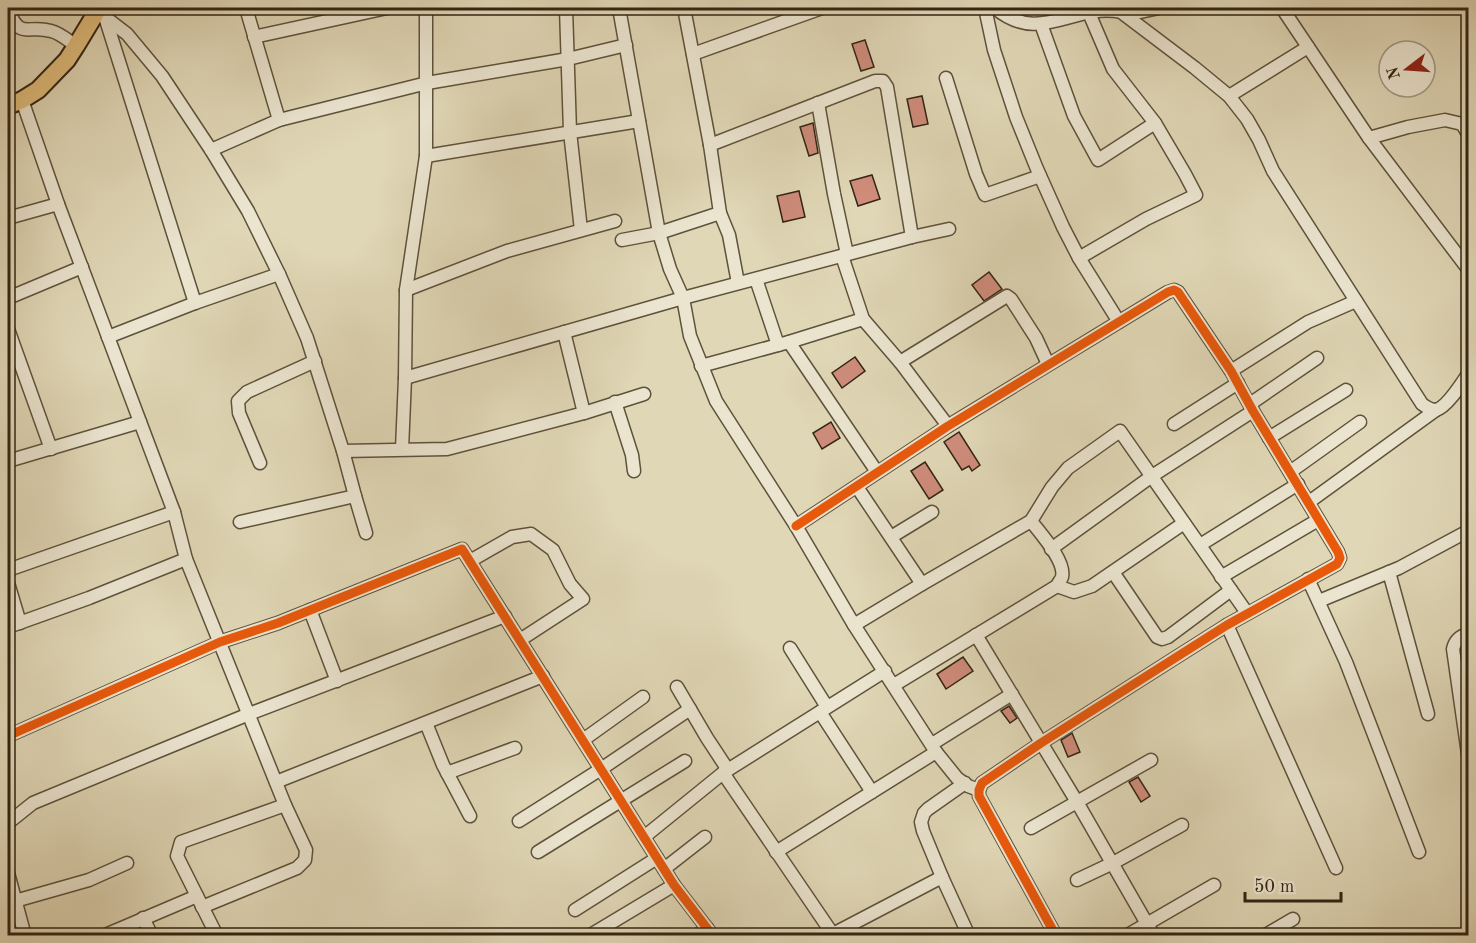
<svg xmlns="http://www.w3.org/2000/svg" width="1476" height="943" font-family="'Old Standard TT',serif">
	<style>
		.building { fill: #cf8c7b; stroke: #322514; stroke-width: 1.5 }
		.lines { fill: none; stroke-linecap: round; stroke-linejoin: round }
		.minor-casing { stroke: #5e523c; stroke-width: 15 }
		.major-casing { stroke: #322514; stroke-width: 20 }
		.minor { stroke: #ebe5d0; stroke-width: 12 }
		.major { stroke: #e0bc7b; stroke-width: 16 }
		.cycleway-casing { stroke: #ebe5d0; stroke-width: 13 }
		.cycleway { stroke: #e8590c; stroke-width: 9 }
	</style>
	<rect width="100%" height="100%" fill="#e0d7b6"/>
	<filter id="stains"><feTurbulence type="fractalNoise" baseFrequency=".00333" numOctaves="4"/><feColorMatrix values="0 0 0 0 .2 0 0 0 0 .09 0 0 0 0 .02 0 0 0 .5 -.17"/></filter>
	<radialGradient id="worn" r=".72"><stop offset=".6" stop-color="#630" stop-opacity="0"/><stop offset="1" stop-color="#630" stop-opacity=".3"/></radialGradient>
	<g class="building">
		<polygon points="865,40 874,67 861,71 852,44"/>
		<polygon points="922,96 928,124 913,127 907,99"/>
		<polygon points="813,123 818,153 809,156 800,127"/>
		<polygon points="872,175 880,199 858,206 850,181"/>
		<polygon points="799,191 805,217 783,222 777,196"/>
		<polygon points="989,272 1002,289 984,301 972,285"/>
		<polygon points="855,357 865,371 842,388 832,373"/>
		<polygon points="831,422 840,438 822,449 813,433"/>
		<polygon points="959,432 980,465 972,471 969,466 962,470 944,442"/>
		<polygon points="925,462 943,490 929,499 911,471"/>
		<polygon points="963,657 973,671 946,689 937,674"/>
		<polygon points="1009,706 1017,718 1010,723 1001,711"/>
		<polygon points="1072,733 1080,752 1068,757 1061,740"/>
		<polygon points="1138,777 1150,796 1141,802 1129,782"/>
	</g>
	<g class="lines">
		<defs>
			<g id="minor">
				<polyline points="566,8 570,132 581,230"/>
				<polyline points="619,8 659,233 670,269 683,298 690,336 716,401 796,526 854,625 936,752 957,778 968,786 979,790"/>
				<polyline points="985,8 994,50 1016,117 1037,169 1063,227 1079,258 1119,322"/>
				<path d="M995 8C1040 46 1075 2 1121 12L1195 68 1229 96 1247 119 1259 140 1273 171 1422 404C1426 407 1431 410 1436 410 1447 407 1462 383 1468 374"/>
				<polyline points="1282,8 1369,138 1468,269"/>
				<path d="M8 10C21 41 27 24 51 31 60 33 69 41 76 46"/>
				<polyline points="97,11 127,34 162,76 211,150 248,211 279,274 307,338 343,451 355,496 240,522"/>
				<polyline points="1126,15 1159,8"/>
				<polyline points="105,17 195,303"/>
				<polyline points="1041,24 1074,116 1098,160 1155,123"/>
				<polyline points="254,37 387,8"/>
				<polyline points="693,54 822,8"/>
				<polyline points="946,78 976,174 985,195 1040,176"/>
				<polyline points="1229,96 1308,47"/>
				<polyline points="22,100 58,204 174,512 186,559 285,805 306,850 305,860 297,868 202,907"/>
				<polyline points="818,103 834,194 847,254"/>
				<polyline points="279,120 427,83 568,59 626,45"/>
				<polyline points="1369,138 1408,127 1445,120 1462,124 1468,134"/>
				<polyline points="710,145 875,81 883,81 887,87 912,237"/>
				<polyline points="211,150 279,120 248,15"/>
				<polyline points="426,156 639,121"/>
				<polyline points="720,213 729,235 738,283"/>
				<polyline points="8,218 58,204"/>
				<polyline points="622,240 659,233 720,213 710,145 684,8"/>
				<polyline points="842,256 863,319 900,362 948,426"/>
				<polyline points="1079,258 1146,219 1196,195 1185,174 1155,123 1113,69 1089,13"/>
				<polyline points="756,279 778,345"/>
				<polyline points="406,290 507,251 615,221"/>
				<polyline points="8,298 82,267"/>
				<polyline points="8,329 51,449"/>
				<polyline points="564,332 584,413"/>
				<polyline points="108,337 195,303 279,274"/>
				<polyline points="789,342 877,472"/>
				<polyline points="900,362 1007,296 1011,299 1036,338 1048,364"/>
				<polyline points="701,366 789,342 863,319"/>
				<polyline points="1231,371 1308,322 1356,301"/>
				<polyline points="405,378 683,298 912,237 949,229"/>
				<polyline points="615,402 632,455 634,471"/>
				<polyline points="1250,404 1317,358"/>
				<polyline points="1174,424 1238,383"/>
				<polyline points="1269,438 1346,390"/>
				<polyline points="402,449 405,378 406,290 426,156 426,8"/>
				<polyline points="343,451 447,449 584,413 644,394"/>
				<polyline points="8,461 140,422"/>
				<polyline points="260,463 239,413 238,401 247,392 315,361"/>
				<polyline points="1290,472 1360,422"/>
				<polyline points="857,487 922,584"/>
				<polyline points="355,496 366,533"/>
				<polyline points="1309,502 1436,410"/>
				<polyline points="1031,521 1052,487 1068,468 1120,431 1247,613"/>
				<polyline points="796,526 948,426 1168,292 1174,290 1178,292 1231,371 1253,411 1338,552 1340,558 1337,564 1227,625 1041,743 982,783 979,790 979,796 1056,936"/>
				<polyline points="891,537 932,512"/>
				<polyline points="1200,545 1298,484"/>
				<polyline points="1051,549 1152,476 1253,411"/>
				<polyline points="470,561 512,537 531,534 553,550 570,584 583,599 520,640"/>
				<polyline points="8,570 174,512"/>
				<polyline points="1113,572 1157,637 1162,639 1168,637 1231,590"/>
				<polyline points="1389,572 1428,714"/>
				<polyline points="1221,577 1318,520"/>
				<polyline points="1308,579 1346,662 1419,852"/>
				<polyline points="8,583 20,623"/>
				<polyline points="1057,586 1074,592 1092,586 1184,523"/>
				<polyline points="1319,601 1399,568 1468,531"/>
				<polyline points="310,610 337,681"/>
				<path d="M854 625 922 584 1031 521C1040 533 1066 561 1062 577 1061 580 1058 583 1057 586L894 685"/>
				<polyline points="1227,625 1336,868"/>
				<polyline points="8,627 89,598 186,559"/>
				<path d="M1468 634C1460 636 1455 640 1453 649L1468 754"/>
				<polyline points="976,635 1077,802 1154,936"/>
				<polyline points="790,648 827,707"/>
				<polyline points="677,687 707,738 728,770"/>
				<polyline points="820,712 872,792"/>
				<polyline points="426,723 443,765 470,816"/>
				<polyline points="8,736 220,642 278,623 462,549 674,885 713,936"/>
				<polyline points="583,740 643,697"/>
				<polyline points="932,744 1012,694"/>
				<polyline points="447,773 515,748"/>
				<polyline points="723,773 834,936"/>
				<polyline points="276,782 543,676"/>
				<polyline points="965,783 928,809 924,813 921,822 923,831 942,877 969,936"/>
				<polyline points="519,821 601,769 690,709"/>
				<polyline points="8,823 33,803 154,753 249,714 505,616"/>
				<polyline points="1031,828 1151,760"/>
				<polyline points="644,837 723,773 885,671"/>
				<polyline points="538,852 685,761"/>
				<polyline points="776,852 936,752"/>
				<polyline points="664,869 705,837"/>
				<polyline points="8,873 25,936"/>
				<polyline points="1077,880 1113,863 1182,825"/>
				<polyline points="15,901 89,880 127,863"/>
				<polyline points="575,910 657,858"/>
				<polyline points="143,918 152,936"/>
				<polyline points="833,934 942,877"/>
				<polyline points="103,936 197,896"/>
				<polyline points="217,936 177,856 181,842 285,805"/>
				<polyline points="589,936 674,885"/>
				<polyline points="696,936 707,928"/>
				<polyline points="1126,936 1214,885"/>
				<polyline points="1264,936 1293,919"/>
			</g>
			<polyline id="major" points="8,106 22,100 38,90 67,60 76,46 99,8"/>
		</defs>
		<use href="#minor" class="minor-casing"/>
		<use href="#major" class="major-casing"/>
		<use href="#minor" class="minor"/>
		<use href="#major" class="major"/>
		<defs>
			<g id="cycleway">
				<polyline points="796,526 948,426 1168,292 1174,290 1178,292 1231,371 1253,411 1338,552 1340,558 1337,564 1227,625 1041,743 982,783 979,790 979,796 1056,936"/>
				<polyline points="8,736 220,642 278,623 462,549 674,885 713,936"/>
			</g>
		</defs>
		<use href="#cycleway" class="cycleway-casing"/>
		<use href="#cycleway" class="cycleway"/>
	</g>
	<rect width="1476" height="943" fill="none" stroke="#e0d7b6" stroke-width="30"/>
	<rect x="9" y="9" width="1458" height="925" fill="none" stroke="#322514" stroke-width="3"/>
	<rect x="15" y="15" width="1446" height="913" fill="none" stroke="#322514" stroke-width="1.5"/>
	<g transform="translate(1407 69) rotate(253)"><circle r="28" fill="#ebe5d0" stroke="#a19885" stroke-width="1.5"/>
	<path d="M0-4.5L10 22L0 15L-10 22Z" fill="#8f2418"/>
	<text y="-9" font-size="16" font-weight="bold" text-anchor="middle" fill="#322514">N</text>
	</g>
	<path d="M1245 892v9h96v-9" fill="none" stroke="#322514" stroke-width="3"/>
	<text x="1254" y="892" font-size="18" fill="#322514" stroke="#ebe5d0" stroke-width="4.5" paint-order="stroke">50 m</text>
	<rect width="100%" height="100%" filter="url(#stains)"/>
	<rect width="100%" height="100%" fill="url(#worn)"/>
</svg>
